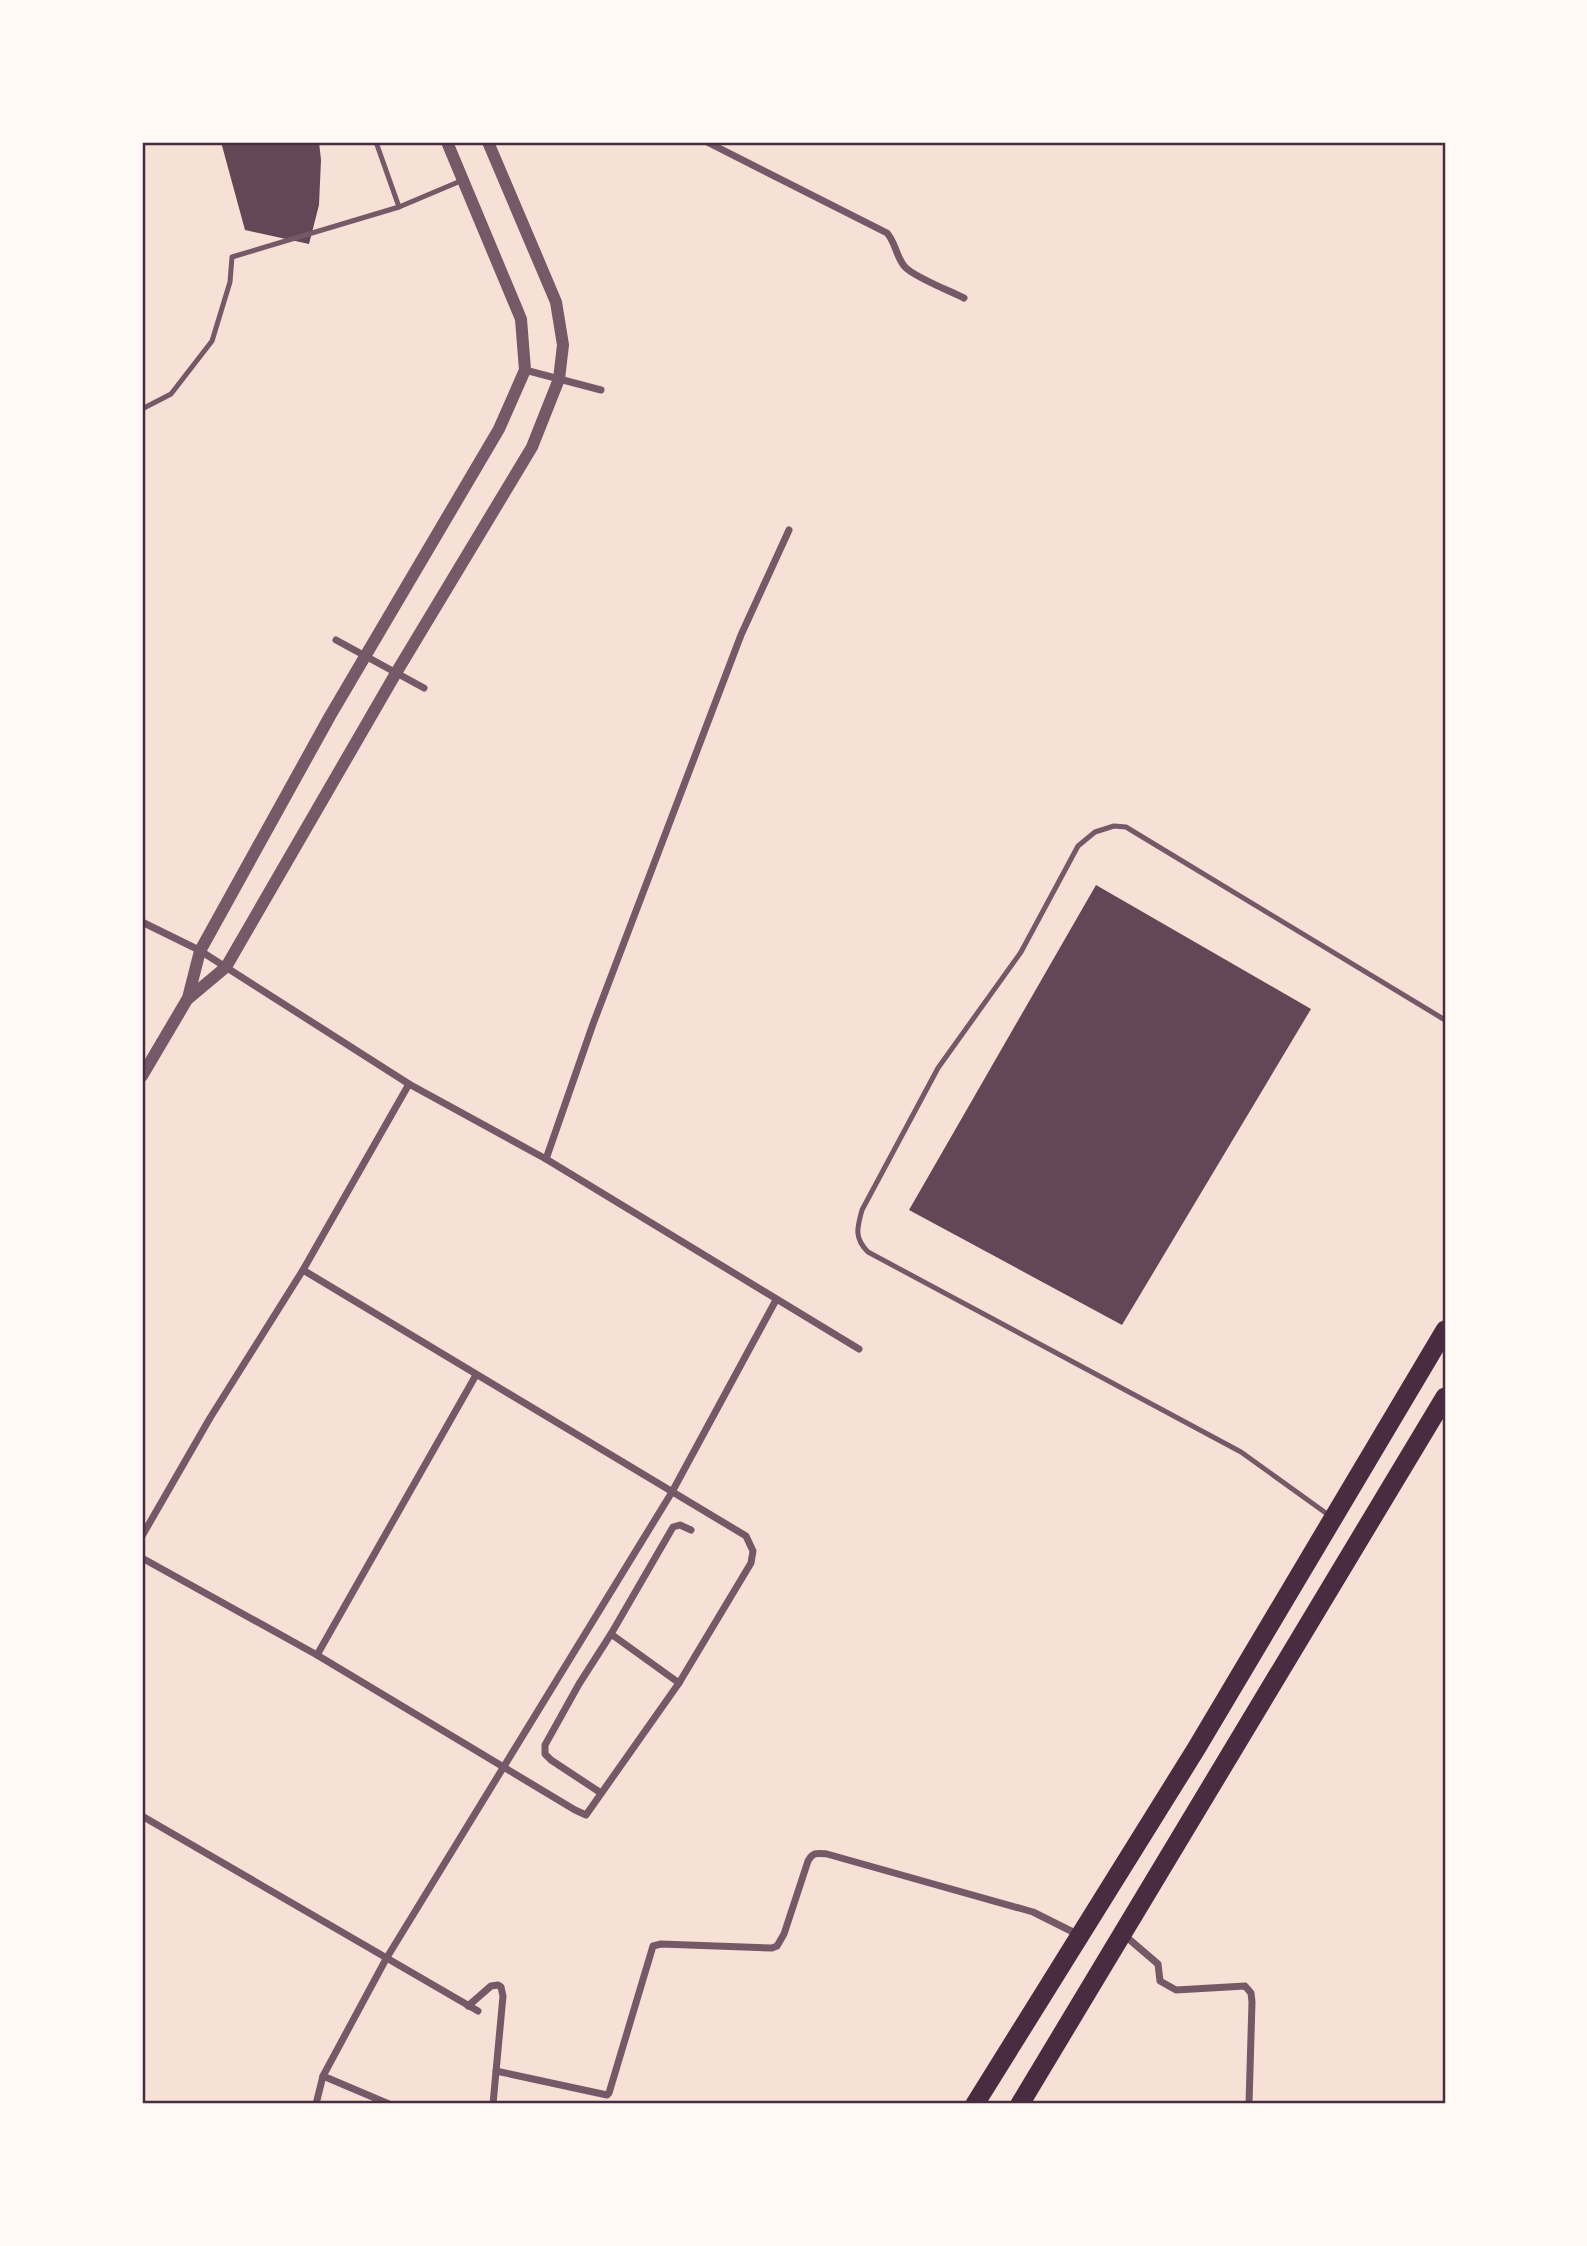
<svg xmlns="http://www.w3.org/2000/svg" width="1587" height="2246" viewBox="0 0 1587 2246" font-family="'PT Serif',serif">
	<style>
		.building { fill: #644757 }
		.lines { fill: none; stroke-linecap: round; stroke-linejoin: round }
		.service { stroke: #755966; stroke-width: 5 }
		.minor { stroke: #755966; stroke-width: 7 }
		.tertiary { stroke: #755966; stroke-width: 12 }
		.trunk { stroke: #4a2c40; stroke-width: 19 }
		.neatline { fill: none; stroke: #4a2c40; stroke-width: 2.5 }
	</style>
	<rect width="100%" height="100%" fill="#f7e1d7"/>
	<g class="building">
		<path d="M221 142H319L321 160 319 205 309 244 245 230Z"/>
		<path d="M1096 885 1311 1009 1122 1325 909 1210Z"/>
	</g>
	<g class="lines">
		<g class="service">
			<path d="M376 142 399 207"/>
			<path d="M142 409 171 394 212 341 230 282 232 257 399 207 463 180"/>
			<path d="M1330 1516 1241 1452 868 1252C854 1238 857 1228 862 1210L938 1068 1021 952 1078 846 1095 832 1114 826 1126 827 1445 1020"/>
		</g>
		<g class="minor">
			<path d="M707 142 887 233C896 243 896 257 905 267 914 277 950 291 964 298"/>
			<path d="M525 370 601 390"/>
			<path d="M336 640 424 688"/>
			<path d="M142 922 199 950 409 1084 546 1159 859 1349"/>
			<path d="M546 1159 593 1024 741 635 789 530"/>
			<path d="M142 1536 210 1418 303 1270 409 1084"/>
			<path d="M142 1558 317 1655 575 1810 586 1815 679 1683 751 1563 753 1551 746 1536 303 1270"/>
			<path d="M611 1634 673 1527 680 1525 691 1530"/>
			<path d="M317 1655 476 1375"/>
			<path d="M601 1793 551 1760 545 1754V1745L579 1684 611 1634 679 1683"/>
			<path d="M142 1816 478 2011"/>
			<path d="M1123 1934 1158 1964 1160 1981 1176 1990 1245 1986 1251 1993 1252 2002 1249 2104"/>
			<path d="M468 2006 491 1986 498 1985 501 1987 503 1996 493 2104"/>
			<path d="M496 2071 607 2095 609 2093 653 1946 661 1944 772 1948 777 1946 784 1934 808 1861C813 1852 817 1853 827 1854L1033 1912 1079 1935"/>
			<path d="M323 2076 389 2104"/>
			<path d="M316 2104 323 2076 386 1959 672 1492 776 1300"/>
		</g>
		<g class="tertiary">
			<path d="M189 998 226 967 396 673 532 447 559 379 563 345 556 302 488 142"/>
			<path d="M142 1076 188 998 200 951 330 716 499 429 525 370 521 319 447 142"/>
		</g>
		<g class="trunk">
			<path d="M975 2104 1196 1749 1445 1330"/>
			<path d="M1020 2104 1445 1397"/>
		</g>
	</g>
	<rect width="1587" height="2246" fill="none" stroke="#fffaf5" stroke-width="287"/>
	<rect x="144" y="144" width="1300" height="1958" class="neatline"/>
</svg>
